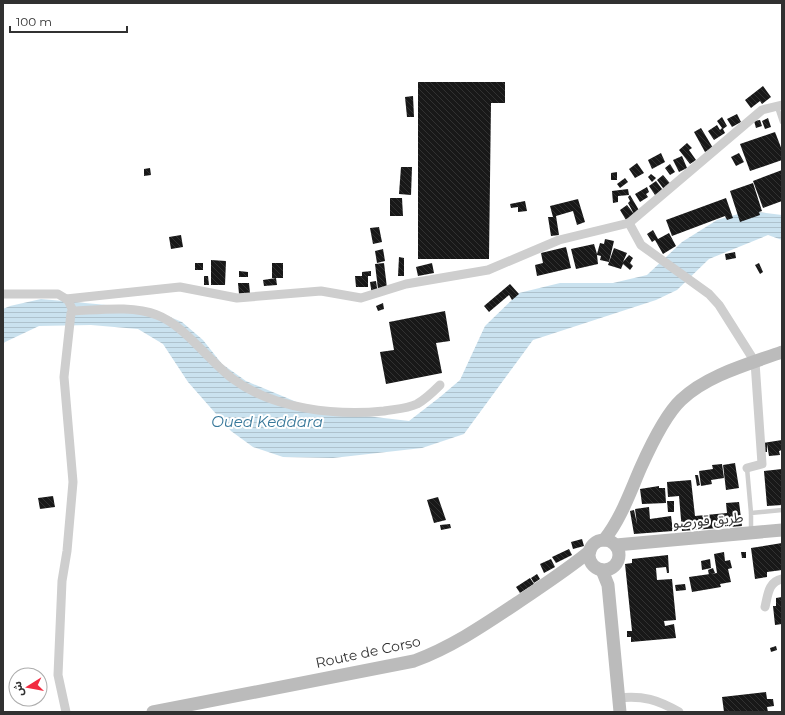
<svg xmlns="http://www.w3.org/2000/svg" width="785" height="715" viewBox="0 0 785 715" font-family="Montserrat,'Noto Sans Arabic',sans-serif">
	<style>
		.water { fill: url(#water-rules) }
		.building { fill: url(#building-back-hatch) }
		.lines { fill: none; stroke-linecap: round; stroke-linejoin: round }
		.service { stroke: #cecece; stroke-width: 4.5 }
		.minor { stroke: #cecece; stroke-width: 9 }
		.secondary { stroke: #bbb; stroke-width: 13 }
		.labels { text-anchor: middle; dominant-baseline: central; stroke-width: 4; stroke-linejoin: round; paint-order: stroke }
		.street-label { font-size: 14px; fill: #313131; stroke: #fff }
		.water-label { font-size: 15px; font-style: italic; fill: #38789a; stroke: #fff }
	</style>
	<defs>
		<pattern id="water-rules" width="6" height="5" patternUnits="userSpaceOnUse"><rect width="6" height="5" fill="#cae2ef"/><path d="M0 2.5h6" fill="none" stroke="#aec2cd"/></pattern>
		<pattern id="building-back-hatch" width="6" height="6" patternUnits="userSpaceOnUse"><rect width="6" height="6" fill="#181818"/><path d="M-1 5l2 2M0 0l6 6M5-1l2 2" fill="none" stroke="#313131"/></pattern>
	</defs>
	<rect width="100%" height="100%" fill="#fff"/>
	<path class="water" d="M749 211 782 215V240L768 235 709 259 677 290 656 300 533 340 464 434 422 448 333 458 283 457 253 447 231 431 188 382 163 344 138 329 91 325 39 326 3 343V309L10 306 41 299 151 309 182 322 203 340 222 364 246 381 299 403 341 413 409 421 440 397 460 380 485 326 519 293 560 283H613L647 275 682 242 717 220Z"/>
	<g class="building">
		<path d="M418 82H505V103H491L489 259H418Z"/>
		<path d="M763 86 771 97 762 104 760 101 751 108 745 100Z"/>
		<path d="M413 96 414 117H407L405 97Z"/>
		<path d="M737 114 741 122 732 127 727 119Z"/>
		<path d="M722 117 727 126 723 129 725 133 714 140 708 131 717 125 720 130 722 128 717 121Z"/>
		<path d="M768 118 771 127 765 129 762 121Z"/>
		<path d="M760 120 762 126 756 128 754 121Z"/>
		<path d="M701 128 713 148 705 152 694 132Z"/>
		<path d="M775 132 782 150V160L750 171 740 144Z"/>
		<path d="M687 143 692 148 689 150 696 160 690 164 679 150Z"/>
		<path d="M661 153 665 162 652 169 648 160Z"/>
		<path d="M739 153 744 162 736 166 731 157Z"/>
		<path d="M682 156 687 168 679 172 673 160Z"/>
		<path d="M637 163 644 173 635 178 629 169Z"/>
		<path d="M670 164 675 172 670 175 665 168Z"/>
		<path d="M401 167H412L411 195 399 194Z"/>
		<path d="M150 168 151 175 144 176V169Z"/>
		<path d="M782 170V201L763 208 753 181Z"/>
		<path d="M617 172V180H611V173Z"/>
		<path d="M651 174 656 178 652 182 648 177Z"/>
		<path d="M663 175 673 187 666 192 657 180Z"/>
		<path d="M625 178 628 182 620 188 617 184Z"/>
		<path d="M656 181 665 193 655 195 649 186Z"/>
		<path d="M753 183 762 211 759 212 760 215 740 222 730 191Z"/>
		<path d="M647 187 649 192 646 194 648 197 640 202 635 194Z"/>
		<path d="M628 189 629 195 618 196V202L613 203 612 191Z"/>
		<path d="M630 195 640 212 626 220 620 210 627 205 634 214 628 203 630 201 628 197Z"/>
		<path d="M390 198H402L403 216H390Z"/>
		<path d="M726 198 733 218 727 220 725 216 672 236 666 220Z"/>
		<path d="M578 199 585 222 577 225 573 211 556 216 559 235 551 236 548 217H553L550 206Z"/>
		<path d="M525 201 527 211 518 212V207L511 208 510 204Z"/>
		<path d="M379 227 382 242 373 244 370 228Z"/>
		<path d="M653 230 658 239 669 233 676 246 663 254 655 240 652 242 647 234Z"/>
		<path d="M181 235 183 247 171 249 169 237Z"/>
		<path d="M605 239 614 241 609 262 600 260 601 256 597 255 598 264 576 269 571 249 594 244 597 254 600 243 604 244Z"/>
		<path d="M566 247 571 268 537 276 535 265 543 263 541 253Z"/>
		<path d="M614 248 627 253 623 262 629 255 633 258 630 263 633 266 630 270 623 264 621 269 608 265Z"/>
		<path d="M383 249 385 261 377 263 375 251Z"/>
		<path d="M735 252 736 258 726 260 725 254Z"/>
		<path d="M399 257 404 258V276H398Z"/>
		<path d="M211 260 226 261 225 285H211Z"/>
		<rect x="195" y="263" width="8" height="7"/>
		<rect x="272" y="263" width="11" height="15"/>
		<path d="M384 263 387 288 378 289 375 264Z"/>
		<path d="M432 263 434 273 418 276 416 267Z"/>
		<path d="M759 263 763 272 760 274 755 265Z"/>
		<path d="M239 271 248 272V277H239Z"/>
		<path d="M371 271V276H368V287H356L355 276H362V272Z"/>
		<path d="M204 276H208L209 285H204Z"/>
		<path d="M276 278 277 285 264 286 263 280Z"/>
		<path d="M376 281 378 294 372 295 370 282Z"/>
		<path d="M238 283H249L250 293 239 294Z"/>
		<path d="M510 284 519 294 512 300 509 295 489 312 484 306Z"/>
		<path d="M383 303 384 309 378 311 376 306Z"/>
		<path d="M445 311 450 341 436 343 442 373 386 384 380 352 394 350 389 322Z"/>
		<path d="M782 440V450L779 451 780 455 769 456 767 444V452H763V443Z"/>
		<path d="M735 463 739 488 726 490 723 465Z"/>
		<path d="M722 464 724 478 711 480 712 484 701 486 699 471 713 469 712 465Z"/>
		<path d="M782 469V505L767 506 764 471Z"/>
		<path d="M695 475H698L700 485 697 486Z"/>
		<path d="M691 480 695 516 727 513 726 503 739 502 742 526 682 531 679 496 668 497 667 482Z"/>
		<path d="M659 486V488H665L666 503 642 504 640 489Z"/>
		<path d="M53 496 55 507 40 509 38 498Z"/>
		<path d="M438 497 446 520 434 523 427 500Z"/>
		<path d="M667 501H674V512H668Z"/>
		<path d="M649 507 650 519 671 516 673 531 634 534 630 511 634 510 637 524 635 509Z"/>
		<path d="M450 524 451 528 441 530 440 525Z"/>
		<path d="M582 539 584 546 573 549 571 542Z"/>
		<path d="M782 543V570L767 572V577L755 579 751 548Z"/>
		<path d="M569 549 572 555 556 563 552 557Z"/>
		<path d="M724 552 725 561 730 560 732 568 728 569 731 582 720 584 721 587 692 592 689 577 717 573 714 554Z"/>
		<path d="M741 552H746V558H742Z"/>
		<path d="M668 555 669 573H667L666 567 656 568 657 580 672 579 676 620 664 621 665 626 674 624 676 638 631 642V637H627V631H632L625 564 632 563V559Z"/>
		<path d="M551 559 555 567 544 573 540 564Z"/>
		<path d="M710 559 711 568 702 570 701 561Z"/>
		<path d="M713 568 715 573 709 575 708 570Z"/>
		<path d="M537 574 540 579 534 583 531 578Z"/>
		<path d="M530 578 534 584 520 593 516 587Z"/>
		<path d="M685 584 686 590 676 591 675 585Z"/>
		<path d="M782 597V624L775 625 773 606H776V598Z"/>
		<path d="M776 646 777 650 771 652 770 648Z"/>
		<path d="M766 692 767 699H773L774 706 767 707 768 712H724L722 697Z"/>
	</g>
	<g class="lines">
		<g class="service">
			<path d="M777 107 782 122"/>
			<path d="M747 468 751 513"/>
			<path d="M751 532V513L782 510"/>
		</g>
		<g class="minor">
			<path d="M629 223 641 245 709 294 719 305 755 362 762 464 747 468"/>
			<path d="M3 294H58L68 300 73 311 71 313 64 377 73 482 67 551 62 581 58 675 66 712"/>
			<path d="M66 299 180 287 237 298 321 291 361 298 406 284 488 270 559 240 629 223 762 110 782 105"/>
			<path d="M73 311C98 310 133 305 157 315 184 325 209 361 233 379 273 409 336 416 384 411 395 409 406 409 417 404 426 399 433 392 440 385"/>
			<path d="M765 607C768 595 768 582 782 579"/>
			<path d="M618 698C643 695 658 700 679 712"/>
		</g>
		<g class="secondary">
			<path d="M604 540C621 519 630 492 641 467 650 447 665 415 681 400 707 375 749 364 782 352"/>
			<circle cx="604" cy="555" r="15"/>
			<path d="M616 545 782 530"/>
			<path d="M602 570 608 585 620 712"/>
			<path d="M153 712 414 661C452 647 484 625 517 603 542 586 567 570 590 551"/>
		</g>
	</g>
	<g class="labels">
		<g class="street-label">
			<text transform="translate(708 520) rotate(-5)">طريق قورصو</text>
			<text transform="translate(368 652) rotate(-12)">Route de Corso</text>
		</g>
		<g class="water-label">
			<text x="267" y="421">Oued Keddara</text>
		</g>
	</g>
	<rect width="785" height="715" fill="none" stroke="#313131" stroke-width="8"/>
	<g transform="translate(28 687) rotate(259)"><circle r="19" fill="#ffffff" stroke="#adadad"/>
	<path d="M0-3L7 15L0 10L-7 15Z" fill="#f22a40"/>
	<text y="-6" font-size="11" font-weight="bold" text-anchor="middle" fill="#313131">ش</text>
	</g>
	<path d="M10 26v6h117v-6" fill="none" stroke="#313131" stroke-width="2"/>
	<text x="16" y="26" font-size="12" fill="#313131" stroke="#ffffff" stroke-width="3" paint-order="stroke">100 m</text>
</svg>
